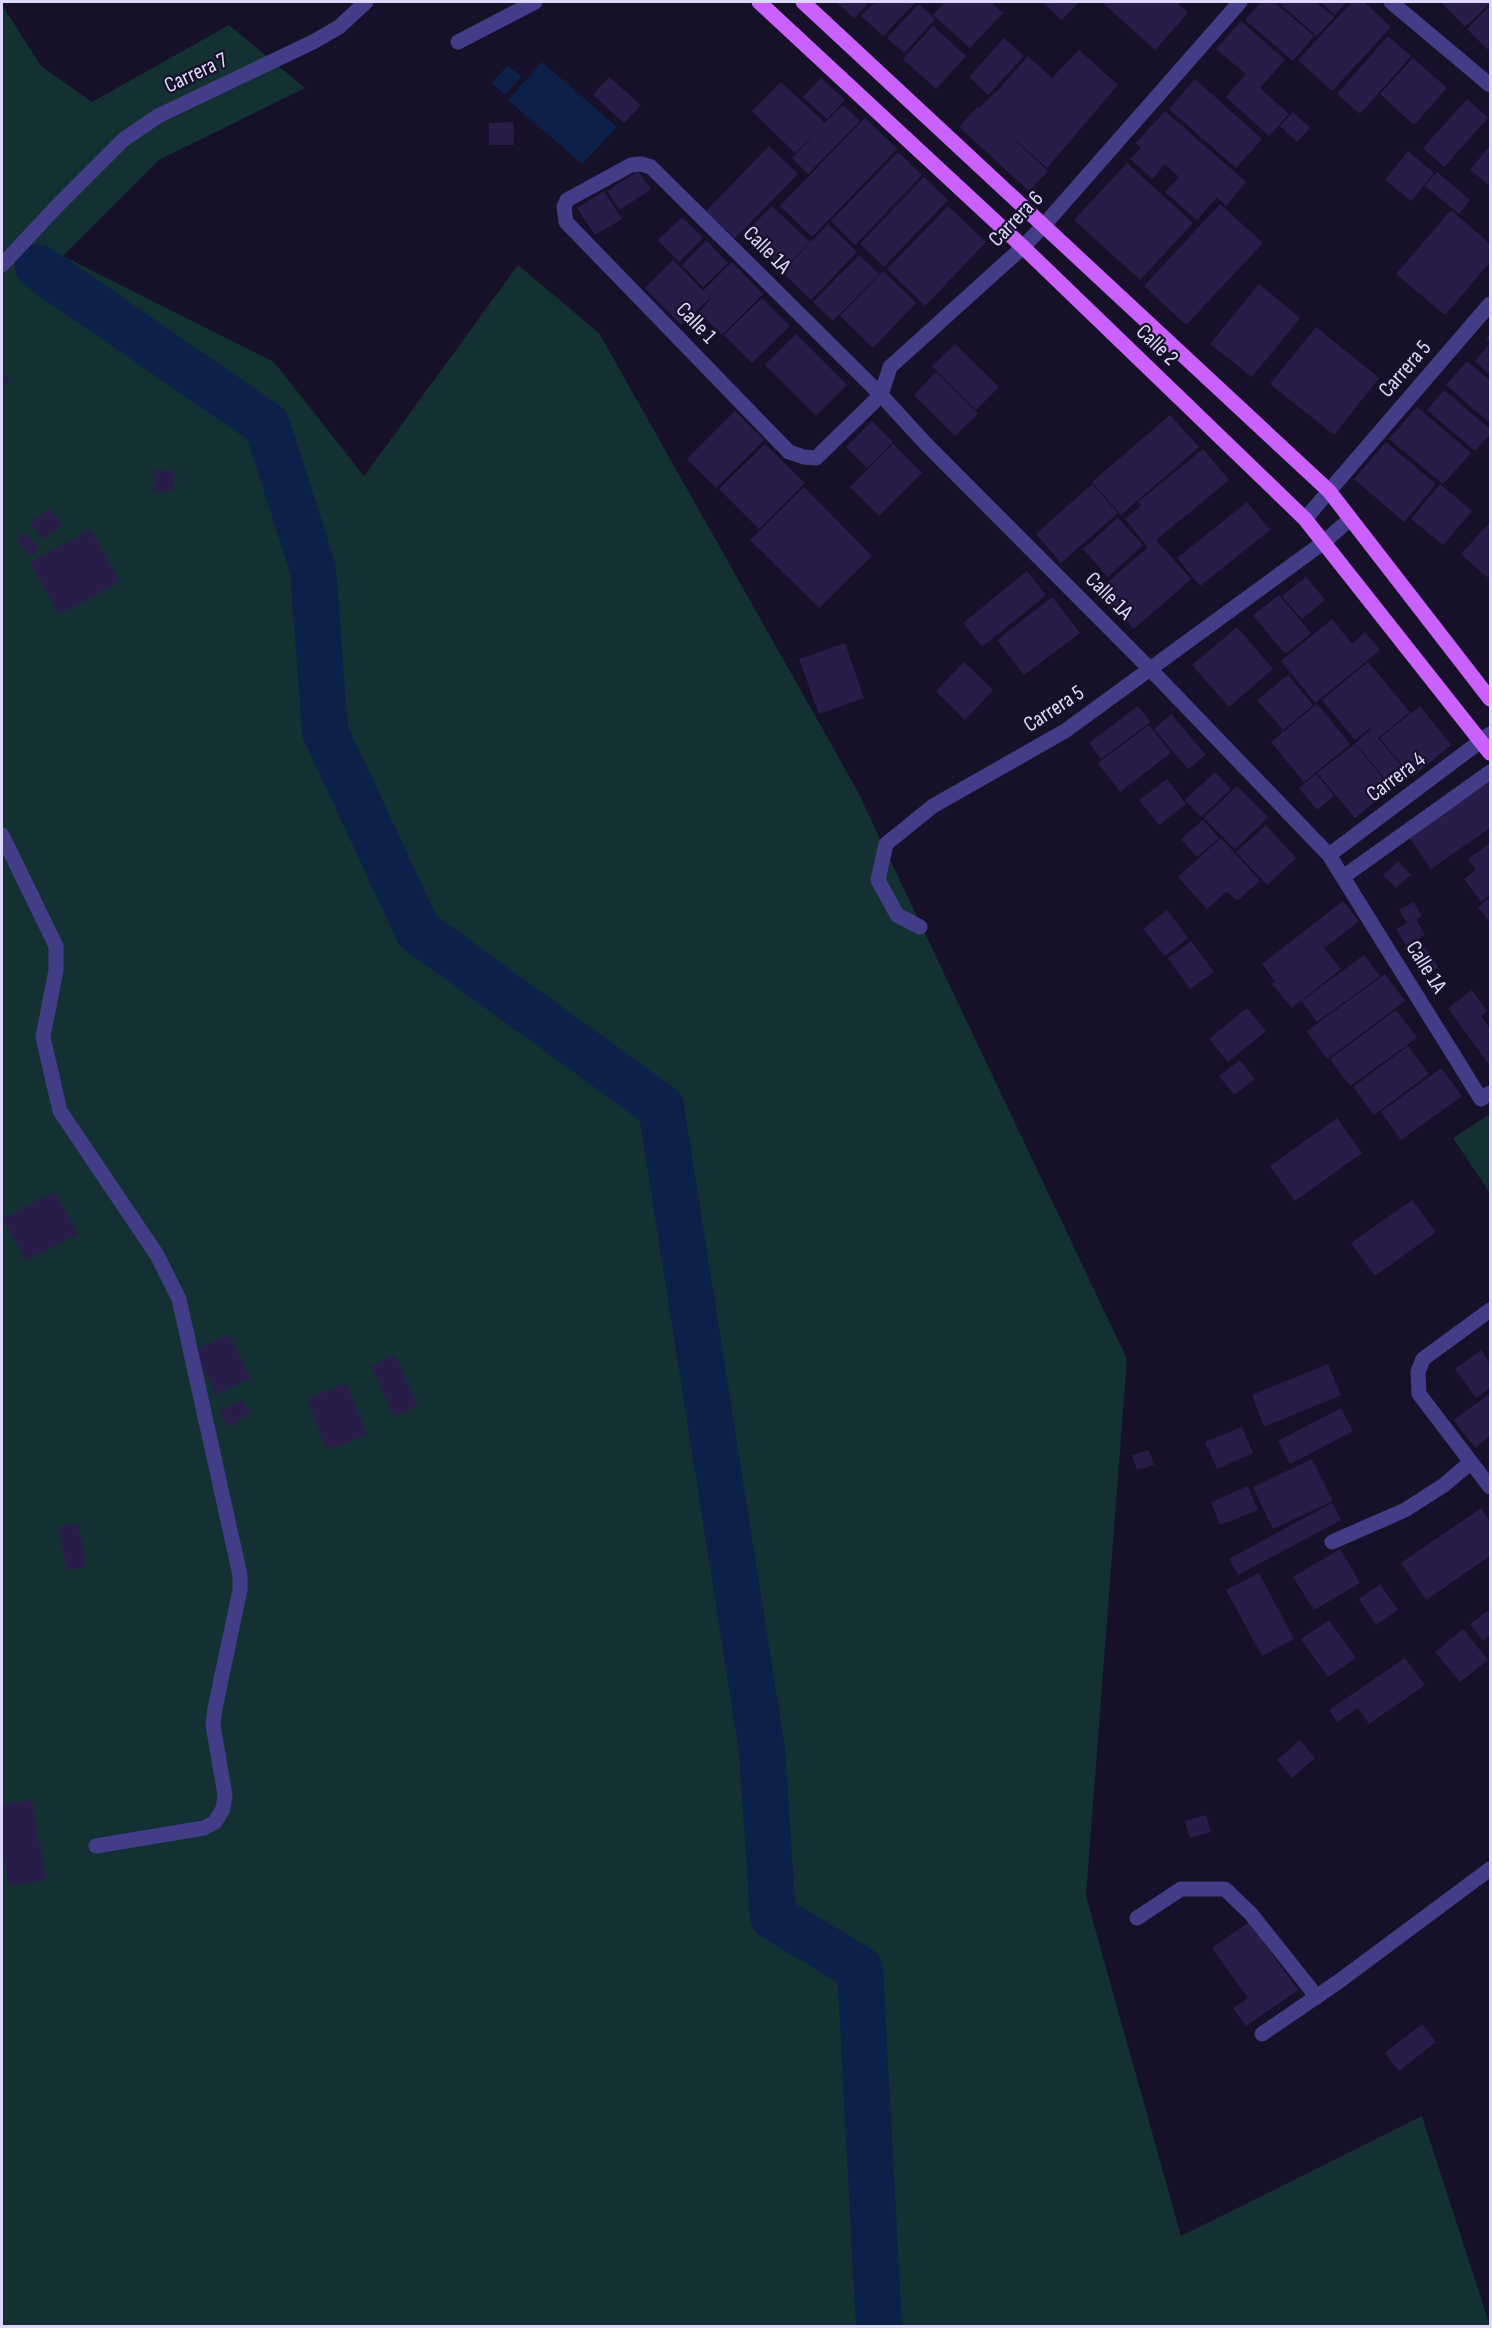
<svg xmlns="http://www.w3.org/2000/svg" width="1492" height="2328" viewBox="0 0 1492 2328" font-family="'Sofia Sans Condensed',sans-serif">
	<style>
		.green { fill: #133132 }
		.water { fill: #0d204a }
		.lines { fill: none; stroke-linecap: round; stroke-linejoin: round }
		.river { stroke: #0d204a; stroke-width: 46 }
		.building { fill: #281d48 }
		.minor { stroke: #433c86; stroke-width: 15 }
		.major { stroke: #cb61fc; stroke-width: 15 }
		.labels { text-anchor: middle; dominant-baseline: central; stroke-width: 4.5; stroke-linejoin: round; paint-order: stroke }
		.street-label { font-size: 22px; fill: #ded8fe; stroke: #161028 }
	</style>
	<rect width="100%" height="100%" fill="#161028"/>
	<g class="green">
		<path d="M2 5 41 66 92 102 229 25 305 88 159 160 63 256 274 362 364 476 518 265 599 333 857 790 1127 1359 1086 1896 1181 2236 1422 2116 1490 2326H2Z"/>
		<path d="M1490 1114V1193L1453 1138Z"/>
	</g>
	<g class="water">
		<path d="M542 62 617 127 582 164 508 100Z"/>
		<path d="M508 65 521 77 505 95 491 83Z"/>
	</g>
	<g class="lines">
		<path class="river" d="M38 267 267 425 313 569 325 731 418 931 661 1107 762 1750 773 1917 860 1969 879 2326"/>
	</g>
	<g class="building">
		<path d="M836 2H870L854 18Z"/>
		<path d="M875 2H916L883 36 861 16Z"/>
		<path d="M945 2H991L1003 13 970 48 933 15Z"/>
		<path d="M1042 2H1079L1062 20Z"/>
		<path d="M1102 2H1176L1188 13 1155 50Z"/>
		<path d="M1261 2H1274L1314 36 1293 61 1245 20Z"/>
		<path d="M1278 2H1316L1334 17 1317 36Z"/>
		<path d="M1320 2H1347L1335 15Z"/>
		<path d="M1352 2H1364L1391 27 1332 91 1298 60Z"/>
		<path d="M1441 2H1490V3L1465 27Z"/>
		<path d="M919 4 935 19 904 53 887 38Z"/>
		<path d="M1490 6V47L1488 50 1467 29Z"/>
		<path d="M1241 21 1285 60 1260 88 1289 114 1269 136 1226 97 1246 74 1216 49Z"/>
		<path d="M933 26 966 56 936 89 903 59Z"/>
		<path d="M1388 36 1411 56 1360 114 1337 94Z"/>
		<path d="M1004 38 1024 56 988 95 969 77Z"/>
		<path d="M1079 50 1118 85 1047 168 1003 129 1048 171 1029 191 959 127 977 107 979 108 1000 88 1028 56 1052 78Z"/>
		<path d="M1413 58 1447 88 1414 125 1380 94Z"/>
		<path d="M609 77 641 105 624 123 593 95Z"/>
		<path d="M821 78 845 100 827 119 803 97Z"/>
		<path d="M1195 79 1262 139 1236 168 1169 109Z"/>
		<path d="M781 82 825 123 843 105 860 121 808 174 792 158 821 127 795 153 752 111Z"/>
		<path d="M1467 99 1488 118 1444 167 1423 148Z"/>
		<path d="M1165 111 1246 182 1226 206 1217 197 1197 220 1165 192 1179 177 1165 164 1153 179 1130 159 1141 148 1136 143Z"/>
		<path d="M1293 112 1310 128 1297 142 1280 126Z"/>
		<path d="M865 118 897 149 812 237 780 206Z"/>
		<path d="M513 122 514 145H489V123Z"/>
		<path d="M1490 145V186L1470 170Z"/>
		<path d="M769 146 798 174 735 238 706 211Z"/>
		<path d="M1408 151 1434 173 1411 201 1385 180Z"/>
		<path d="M898 152 922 175 855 245 831 221Z"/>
		<path d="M1127 163 1193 223 1140 280 1074 220Z"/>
		<path d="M638 171 651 189 620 210 607 191Z"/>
		<path d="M1437 172 1470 200 1459 214 1425 186Z"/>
		<path d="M924 177 948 200 884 267 860 244Z"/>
		<path d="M604 191 622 219 595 235 577 208Z"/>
		<path d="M1220 204 1263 243 1186 325 1144 286Z"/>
		<path d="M772 206 810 242 783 269 745 233Z"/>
		<path d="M948 206 986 242 925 306 887 269Z"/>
		<path d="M1451 210 1490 244V262L1445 315 1396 274Z"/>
		<path d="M682 217 703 238 679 262 658 240Z"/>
		<path d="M828 224 857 252 811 300 782 272Z"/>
		<path d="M706 240 728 263 703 287 682 265Z"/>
		<path d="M859 255 879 274 833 321 813 302Z"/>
		<path d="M673 260 703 291 732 262 763 294 722 335 699 312 711 299 710 298 681 325 645 288Z"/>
		<path d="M883 271 916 303 873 348 840 316Z"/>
		<path d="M1259 284 1300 318 1252 377 1210 344Z"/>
		<path d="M762 298 790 326 752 363 724 335Z"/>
		<path d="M1316 327 1379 378 1334 435 1270 384Z"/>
		<path d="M796 334 847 385 816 416 765 365Z"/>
		<path d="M1490 334V375L1475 361 1490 343 1486 339Z"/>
		<path d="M955 344 999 387 976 410 932 366Z"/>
		<path d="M1467 361 1490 381V423L1446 385Z"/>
		<path d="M936 372 978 414 955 436 914 395Z"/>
		<path d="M2 374 9 381 2 388Z"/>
		<path d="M1444 390 1490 429V434L1475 451 1427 410Z"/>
		<path d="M1417 407 1471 453 1443 484 1389 439Z"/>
		<path d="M735 411 764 440 716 488 687 459Z"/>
		<path d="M1170 415 1199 447 1121 515 1092 482Z"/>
		<path d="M872 421 893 442 867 468 846 447Z"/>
		<path d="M1386 442 1436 484 1404 522 1354 479Z"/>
		<path d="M765 444 805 483 759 529 719 489Z"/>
		<path d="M893 444 922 473 879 516 850 487Z"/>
		<path d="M1203 449 1229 480 1156 540 1191 579 1134 629 1099 590 1148 547 1125 519 1141 506 1138 502Z"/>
		<path d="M153 470H173L174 491 154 492Z"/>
		<path d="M1092 484 1118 513 1061 563 1036 534Z"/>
		<path d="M1440 484 1472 511 1443 545 1411 519Z"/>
		<path d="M804 487 872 556 819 608 750 540Z"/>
		<path d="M1247 502 1270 530 1200 586 1177 558Z"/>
		<path d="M49 508 63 525 43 540 30 523Z"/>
		<path d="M1118 518 1143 545 1108 577 1083 549Z"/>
		<path d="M1490 522V575L1488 578 1461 554Z"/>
		<path d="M91 529 120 582 59 615 30 562Z"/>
		<path d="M25 533 40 548 31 556 16 541Z"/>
		<path d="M1027 571 1046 595 982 647 963 623Z"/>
		<path d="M1306 577 1325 600 1302 619 1282 596Z"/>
		<path d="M1279 595 1311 633 1285 654 1253 615Z"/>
		<path d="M1052 597 1080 633 1024 675 997 640Z"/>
		<path d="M1332 619 1352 644 1365 632 1380 650 1315 703 1281 661Z"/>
		<path d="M1237 627 1273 669 1229 707 1192 665Z"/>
		<path d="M845 643 864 698 819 714 799 659Z"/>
		<path d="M964 662 993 690 965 720 936 691Z"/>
		<path d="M1368 662 1410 712 1378 738 1410 776 1394 789 1355 743 1372 729 1370 728 1355 740 1322 700Z"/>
		<path d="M1288 675 1313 705 1283 730 1257 700Z"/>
		<path d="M1317 704 1350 744 1304 782 1271 742Z"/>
		<path d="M1138 706 1150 722 1101 759 1089 743Z"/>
		<path d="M1420 706 1451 745 1412 777 1380 738Z"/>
		<path d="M1171 714 1206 755 1188 769 1154 729Z"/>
		<path d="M1149 725 1171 753 1120 792 1098 763Z"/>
		<path d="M1355 744 1391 788 1355 818 1317 773Z"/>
		<path d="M1215 772 1231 789 1201 817 1185 800Z"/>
		<path d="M1316 774 1334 796 1317 810 1299 788Z"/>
		<path d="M1167 779 1186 804 1159 825 1139 800Z"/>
		<path d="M1490 782V828L1431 869 1409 837Z"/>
		<path d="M1237 786 1268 817 1235 849 1204 818Z"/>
		<path d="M1203 820 1219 838 1197 857 1181 839Z"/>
		<path d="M1266 825 1296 858 1267 885 1236 852Z"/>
		<path d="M1221 838 1260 881 1237 901 1227 891 1207 909 1178 877Z"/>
		<path d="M1490 843V894L1481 902 1464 879 1476 870 1468 859Z"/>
		<path d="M1398 861 1411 875 1396 888 1383 875Z"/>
		<path d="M1490 897V923L1478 907Z"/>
		<path d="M1343 901 1359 921 1326 947 1321 944 1341 969 1292 1008 1272 984 1304 959 1275 981 1262 964Z"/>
		<path d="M1414 902 1422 916 1416 919 1425 935 1406 945 1396 929 1407 923 1399 910Z"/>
		<path d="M1167 910 1188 938 1165 956 1143 929Z"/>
		<path d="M1191 941 1214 972 1190 989 1168 958Z"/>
		<path d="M1424 946 1438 967 1425 976 1410 955Z"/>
		<path d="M1364 955 1380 976 1317 1022 1302 1001Z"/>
		<path d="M1385 974 1405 1001 1327 1059 1307 1031Z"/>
		<path d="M1472 990 1487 1011 1481 1016 1490 1029V1066L1448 1008Z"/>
		<path d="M1247 1008 1266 1031 1228 1062 1209 1039Z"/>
		<path d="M1396 1010 1417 1038 1350 1086 1330 1059Z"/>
		<path d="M1408 1046 1429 1074 1374 1115 1353 1087Z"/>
		<path d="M1240 1060 1255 1079 1234 1095 1219 1076Z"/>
		<path d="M1441 1068 1462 1096 1401 1140 1381 1112Z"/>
		<path d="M1337 1118 1362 1153 1295 1201 1270 1166Z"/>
		<path d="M55 1192 78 1234 26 1261 3 1219Z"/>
		<path d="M1412 1200 1436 1232 1375 1276 1351 1243Z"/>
		<path d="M229 1334 251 1378 216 1395 195 1350Z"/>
		<path d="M1481 1350 1490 1364V1388L1476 1398 1455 1369Z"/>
		<path d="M395 1355 418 1406 394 1417 371 1366Z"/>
		<path d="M1328 1364 1341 1395 1264 1427 1252 1395Z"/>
		<path d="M347 1383 367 1435 326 1450 307 1399Z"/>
		<path d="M1490 1393V1436L1475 1448 1454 1420Z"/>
		<path d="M242 1400 251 1413 228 1427 219 1412Z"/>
		<path d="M1341 1408 1353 1431 1290 1464 1278 1441Z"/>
		<path d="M1242 1427 1253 1453 1217 1469 1205 1442Z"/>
		<path d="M1149 1450 1154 1465 1137 1470 1132 1455Z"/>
		<path d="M1312 1459 1333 1501 1273 1529 1253 1487Z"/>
		<path d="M1248 1486 1258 1510 1220 1525 1211 1502Z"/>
		<path d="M1332 1503 1341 1520 1238 1575 1229 1559Z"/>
		<path d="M1481 1508 1490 1522V1556L1426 1600 1401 1563Z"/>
		<path d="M78 1523 87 1567 67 1570 58 1527Z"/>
		<path d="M1340 1549 1360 1583 1314 1610 1293 1577Z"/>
		<path d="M1259 1573 1294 1639 1262 1656 1226 1590Z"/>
		<path d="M1380 1584 1398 1610 1376 1625 1359 1599Z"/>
		<path d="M1490 1609V1635L1483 1641 1470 1624Z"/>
		<path d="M1329 1620 1356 1658 1328 1677 1301 1639Z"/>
		<path d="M1463 1629 1488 1660 1460 1682 1435 1652Z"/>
		<path d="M1405 1658 1425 1685 1369 1724 1358 1708 1337 1722 1329 1710Z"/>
		<path d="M1300 1740 1315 1758 1292 1778 1277 1760Z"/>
		<path d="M32 1800 46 1880 9 1886 2 1844V1805Z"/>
		<path d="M1206 1815 1211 1832 1190 1838 1185 1821Z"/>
		<path d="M1249 1922 1298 1990 1246 2026 1233 2008 1248 1998 1212 1948Z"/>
		<path d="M1422 2024 1436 2042 1399 2071 1385 2053Z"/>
	</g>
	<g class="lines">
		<g class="minor">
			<path d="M1240 2 1044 225 1023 247 890 367 881 395 816 458 804 457 789 452 566 222 564 207 567 200 631 165 641 164 651 167 881 395 926 444 1151 670 1329 855 1481 1099 1490 1093"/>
			<path d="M1391 2 1490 85"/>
			<path d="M458 42 535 2"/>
			<path d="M2 265 58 205 123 140 158 116 313 42 339 27 366 2"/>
			<path d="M1305 519 1490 304"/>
			<path d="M2 835 56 946V970L43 1037 60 1111 157 1255 179 1299 240 1575V1590L215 1708 213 1725 225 1795 223 1809 215 1822 204 1828 96 1846"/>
			<path d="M1329 855 1490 734"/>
			<path d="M1343 877 1490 772"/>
			<path d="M920 927 897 915 878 880 886 844 933 806 1065 731 1324 542 1350 519"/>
			<path d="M1490 1310 1423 1359 1418 1372 1419 1394 1490 1487"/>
			<path d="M1332 1542 1405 1510 1444 1485 1471 1462"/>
			<path d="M1137 1918 1181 1889H1225L1251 1914 1317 1997"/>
			<path d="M1262 2034 1338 1982 1490 1869"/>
		</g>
		<g class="major">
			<path d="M759 2 1023 247 1305 519 1490 753"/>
			<path d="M803 2 1329 491 1490 699"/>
		</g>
	</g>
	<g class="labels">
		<g class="street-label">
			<text transform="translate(196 73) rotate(-25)">Carrera 7</text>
			<text transform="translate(1016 219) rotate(-46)">Carrera 6</text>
			<text transform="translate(767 250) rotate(45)">Calle 1A</text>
			<text transform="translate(696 323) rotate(46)">Calle 1</text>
			<text transform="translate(1157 345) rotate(44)">Calle 2</text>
			<text transform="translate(1405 369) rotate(-49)">Carrera 5</text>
			<text transform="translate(1109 596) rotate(45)">Calle 1A</text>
			<text transform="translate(1054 709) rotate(-33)">Carrera 5</text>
			<text transform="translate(1396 777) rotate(-37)">Carrera 4</text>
			<text transform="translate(1426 967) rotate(58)">Calle 1A</text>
		</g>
	</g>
	<rect width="1492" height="2328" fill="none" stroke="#ded8fe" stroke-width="6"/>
</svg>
